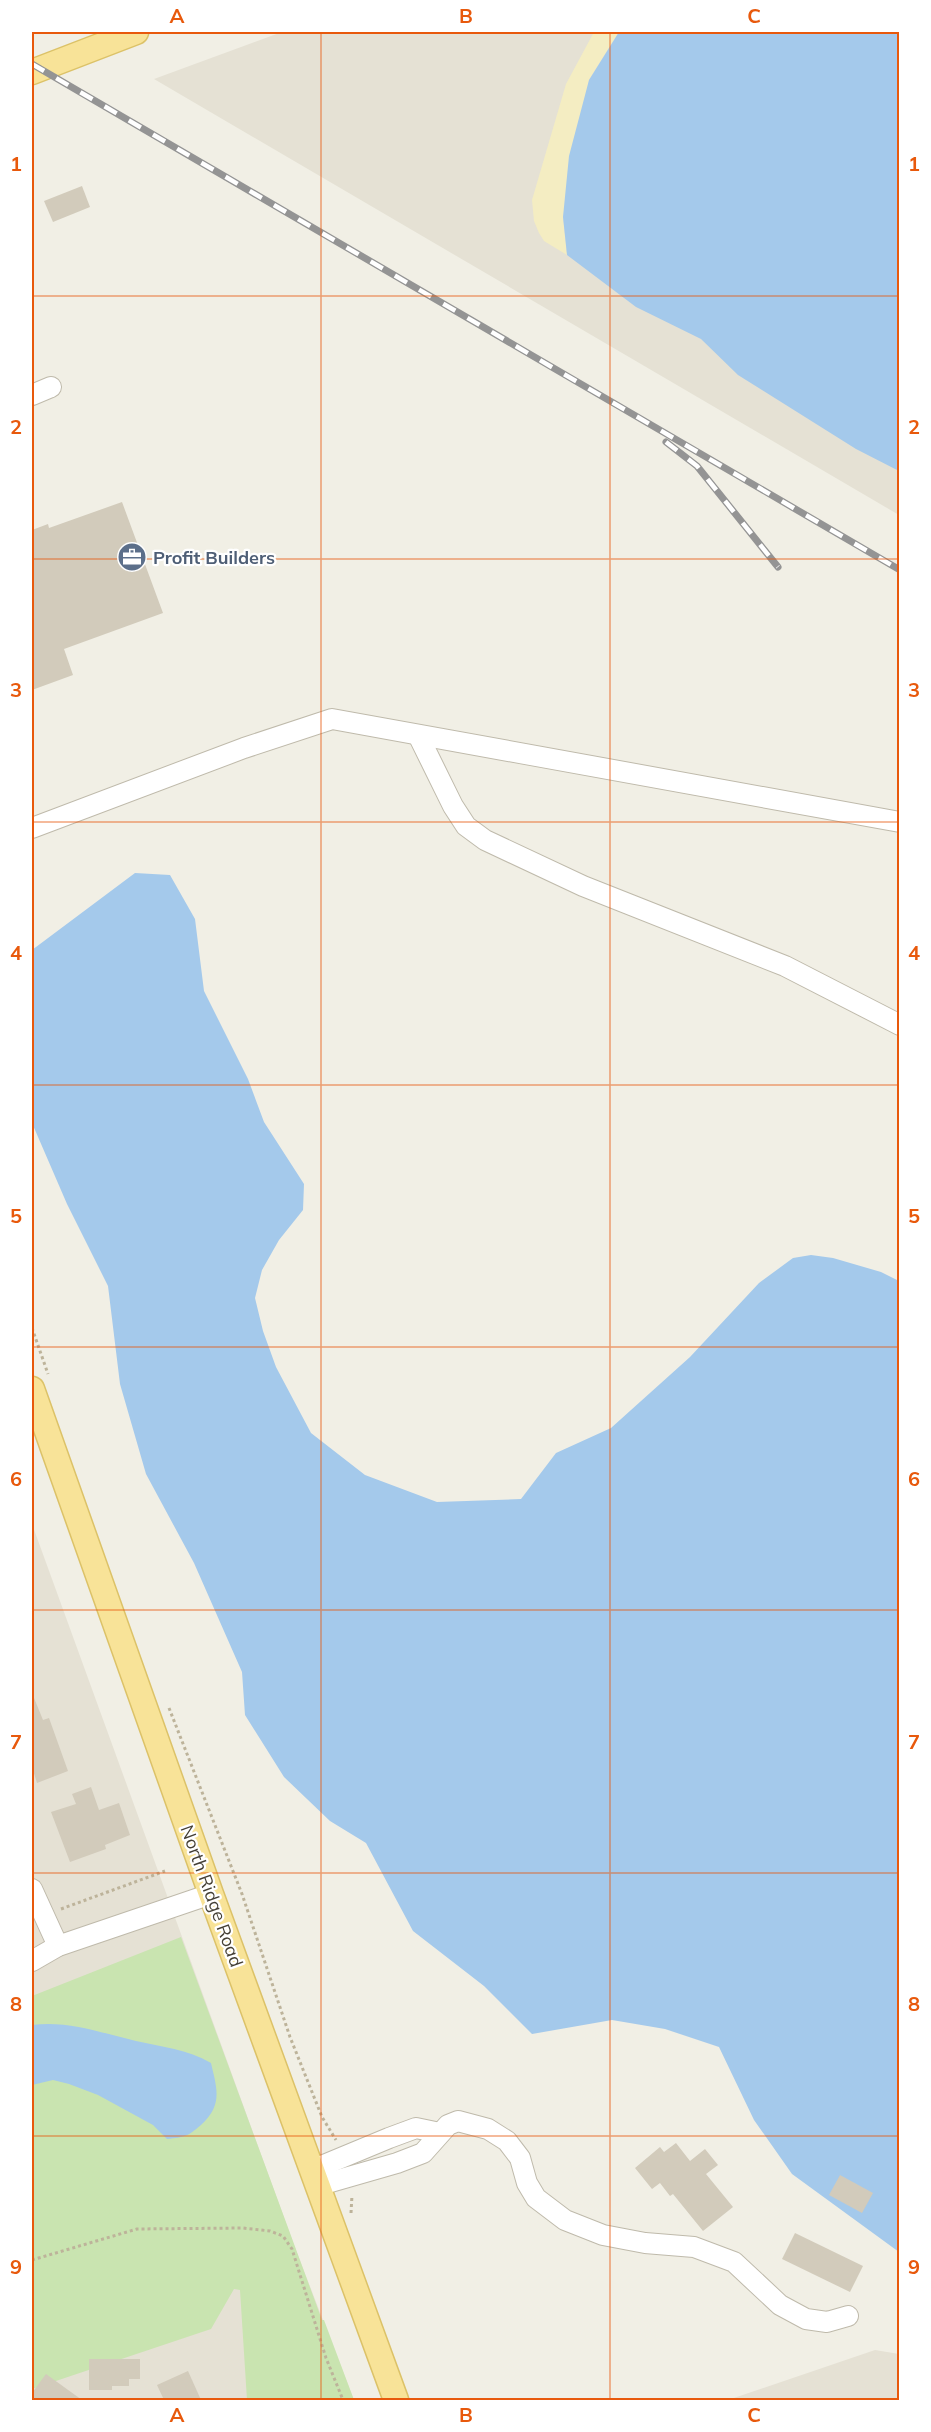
<svg xmlns="http://www.w3.org/2000/svg" width="931" height="2432" viewBox="0 0 931 2432" font-family="Mulish,sans-serif">
	<style>
		.residential { fill: #e5e1d4 }
		.green { fill: #c9e4b0 }
		.sand { fill: #f4edc2 }
		.water { fill: #a4c9eb }
		.building { fill: #d2cbbb }
		.lines { fill: none; stroke-linecap: round; stroke-linejoin: round }
		.minor-casing { stroke: #bfbaab; stroke-width: 22 }
		.major-casing { stroke: #dcc268; stroke-width: 27 }
		.path { stroke: #bdb39a; stroke-width: 3; stroke-dasharray: 3 3; stroke-linecap: butt }
		.minor { stroke: #fff; stroke-width: 20 }
		.major { stroke: #f8e398; stroke-width: 24 }
		.rail-casing { stroke: #949494; stroke-width: 7 }
		.rail { stroke: #fff; stroke-width: 4.5; stroke-dasharray: 14; stroke-linecap: butt }
		.grid { fill: none; stroke: #e8590c; stroke-width: 1.5; stroke-opacity: 0.55 }
		.labels { text-anchor: middle; dominant-baseline: central; stroke-width: 4.5; stroke-linejoin: round; paint-order: stroke }
		.service-label { font-size: 18px; font-weight: bold; fill: #4e5e75; stroke: #fff; text-anchor: start }
		.street-label { font-size: 18px; fill: #443f35; stroke: #fff }
		.neatline { fill: none; stroke: #e8590c; stroke-width: 2 }
		.grid-label { font-size: 20px; text-anchor: middle; font-weight: bold; fill: #e8590c }
	</style>
	<rect width="100%" height="100%" fill="#f1efe5"/>
	<g class="residential">
		<path d="M282 32H899V515L154 79Z"/>
		<path d="M32 1524 294 2245 354 2400H32Z"/>
		<path d="M875 2350 899 2354V2400H728Z"/>
	</g>
	<path class="green" d="M181 1937 322 2320H324L354 2400H247L240 2290 234 2289 211 2329 32 2389V1996Z"/>
	<path class="sand" d="M594 32H619L589 80 563 217 567 255 544 241 539 233 534 221 532 200 566 84Z"/>
	<g class="water">
		<path d="M619 32H899V471L856 449 738 375 701 339 636 307 567 255 563 217 569 156 589 80Z"/>
		<path d="M135 873 170 875 195 919 204 991 248 1079 264 1122 304 1184 303 1210 279 1240 262 1270 255 1298 263 1331 276 1367 311 1433 365 1475 437 1502 521 1499 556 1453 611 1428 690 1357 759 1283 793 1258 811 1255 833 1258 881 1272 899 1281V2252L792 2174 754 2120 719 2047 665 2029 612 2020 532 2034 484 1986 413 1931 366 1843 330 1821 284 1777 245 1715 242 1672 194 1563 146 1474 120 1384 108 1286 67 1204 32 1123V950Z"/>
		<path d="M32 2025C67 2020 102 2033 136 2041 162 2047 187 2049 211 2063 217 2089 223 2105 201 2125 187 2137 185 2137 167 2139L153 2125 98 2095 69 2084 53 2080 32 2085Z"/>
	</g>
	<g class="building">
		<path d="M82 186 90 207 53 222 44 201Z"/>
		<path d="M122 502 163 613 64 649 73 675 32 690V530L48 524 49 528Z"/>
		<path d="M32 1693 43 1720 49 1718 68 1771 37 1783 32 1767Z"/>
		<path d="M91 1787 99 1810 119 1803 130 1835 105 1845 106 1849 70 1862 51 1812 76 1804 72 1794Z"/>
		<path d="M676 2143 690 2161 705 2149 718 2165 706 2174 733 2207 703 2231 673 2194 670 2196 660 2183 652 2189 635 2168 660 2147 664 2152Z"/>
		<path d="M840 2175 873 2193 862 2213 829 2195Z"/>
		<path d="M795 2233 863 2266 850 2292 782 2259Z"/>
		<path d="M89 2359H140V2379H129V2386H112V2390H89Z"/>
		<path d="M188 2371 201 2400H164L157 2385Z"/>
		<path d="M46 2374 82 2400H32V2393Z"/>
	</g>
	<g class="lines">
		<g class="minor-casing">
			<g id="minor">
				<path d="M32 395 51 387"/>
				<path d="M418 735 453 806 466 826 485 840 583 886 785 966 900 1025"/>
				<path d="M32 828 244 748 332 719 900 822"/>
				<path d="M32 1889 58 1946"/>
				<path d="M32 1961 58 1946 211 1894"/>
				<path d="M312 2170 389 2138 416 2128 440 2133"/>
				<path d="M317 2186 397 2163 423 2153 448 2125 458 2121 488 2129 507 2141 520 2158 527 2183 536 2198 565 2220 603 2235 645 2243 694 2247 734 2262 780 2305 806 2319 827 2322 848 2316"/>
			</g>
		</g>
		<g class="major-casing">
			<g id="major">
				<path d="M32 72 136 32"/>
				<path d="M32 1389 211 1894 396 2400"/>
			</g>
		</g>
		<g class="path">
			<path d="M32 1328 48 1374"/>
			<path d="M169 1708 242 1894 290 2037 322 2117 336 2140"/>
			<path d="M61 1909 165 1871"/>
			<path d="M351 2213 352 2195"/>
			<path d="M32 2260 137 2229 243 2228 270 2231 283 2236 292 2249 326 2358 343 2400"/>
		</g>
		<use href="#minor" class="minor"/>
		<use href="#major" class="major"/>
		<g class="rail-casing">
			<g id="rail">
				<path d="M32 64 900 570"/>
				<path d="M666 442 697 466 778 567"/>
			</g>
		</g>
		<use href="#rail" class="rail"/>
	</g>
	<path class="grid" d="M321 32V2400M610 32V2400M32 296H900M32 559H900M32 822H900M32 1085H900M32 1347H900M32 1610H900M32 1873H900M32 2136H900"/>
	<defs>
		<g id="office-disc" transform="scale(1.5)"><circle r="9.5" fill="#5c6f8a" stroke="#fff"/><path d="M-6-3h4V-5.5h4V-3h4V5H-6ZM-1-4.5V-3h2v-1.5ZM-6 0V1H6V0Z" fill="#fff"/></g>
	</defs>
	<g fill-rule="evenodd">
		<use href="#office-disc" x="132" y="557"/>
	</g>
	<g class="labels">
		<g class="service-label">
			<text x="153" y="557">Profit Builders</text>
		</g>
		<g class="street-label">
			<text transform="translate(212 1896) rotate(70)">North Ridge Road</text>
		</g>
	</g>
	<rect width="931" height="2432" fill="none" stroke="#ffffff" stroke-width="66"/>
	<rect x="33" y="33" width="865" height="2366" class="neatline"/>
	<g class="grid-label">
		<text x="177" y="23">A</text>
		<text x="466" y="23">B</text>
		<text x="754" y="23">C</text>
		<text x="16" y="171">1</text>
		<text x="914" y="171">1</text>
		<text x="16" y="434">2</text>
		<text x="914" y="434">2</text>
		<text x="16" y="697">3</text>
		<text x="914" y="697">3</text>
		<text x="16" y="960">4</text>
		<text x="914" y="960">4</text>
		<text x="16" y="1223">5</text>
		<text x="914" y="1223">5</text>
		<text x="16" y="1486">6</text>
		<text x="914" y="1486">6</text>
		<text x="16" y="1749">7</text>
		<text x="914" y="1749">7</text>
		<text x="16" y="2011">8</text>
		<text x="914" y="2011">8</text>
		<text x="16" y="2274">9</text>
		<text x="914" y="2274">9</text>
		<text x="177" y="2422">A</text>
		<text x="466" y="2422">B</text>
		<text x="754" y="2422">C</text>
	</g>
</svg>
